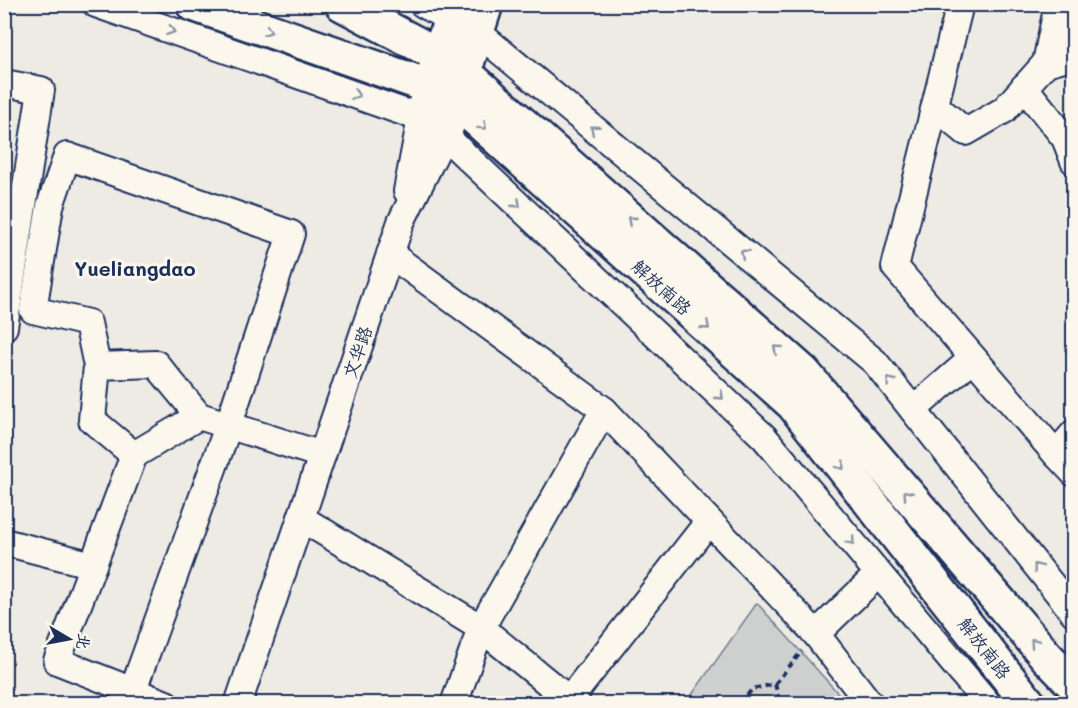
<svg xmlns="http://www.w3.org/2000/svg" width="1078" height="708" viewBox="0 0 1078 708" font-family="Mali,'LXGW WenKai TC',sans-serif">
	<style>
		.green { fill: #cecfcf; stroke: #747f96; stroke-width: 1.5 }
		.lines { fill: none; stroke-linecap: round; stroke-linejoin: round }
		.minor-casing { stroke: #1b2f5e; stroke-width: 30 }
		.major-casing { stroke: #1b2f5e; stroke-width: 38 }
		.path { stroke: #1b2f5e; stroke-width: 4; stroke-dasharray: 6 4.5; stroke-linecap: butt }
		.minor { stroke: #fbf7ec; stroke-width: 26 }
		.major { stroke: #fbf7ec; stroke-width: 33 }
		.oneway { stroke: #8b93a5 }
		.labels { text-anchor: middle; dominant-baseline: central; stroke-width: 6; stroke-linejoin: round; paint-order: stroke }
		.street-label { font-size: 18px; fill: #1b2f5e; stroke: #fbf7ec }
		.neighbourhood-label { font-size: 20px; font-weight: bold; fill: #1b2f5e; stroke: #fbf7ec }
	</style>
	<rect width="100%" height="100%" fill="#eeebe4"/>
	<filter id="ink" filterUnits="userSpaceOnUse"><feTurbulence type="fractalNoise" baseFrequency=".0167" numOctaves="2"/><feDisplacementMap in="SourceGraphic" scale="12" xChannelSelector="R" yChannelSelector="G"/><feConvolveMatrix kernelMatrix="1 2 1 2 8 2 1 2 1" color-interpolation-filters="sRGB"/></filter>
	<g filter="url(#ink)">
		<path class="green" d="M757 603 846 702 845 703H686Z"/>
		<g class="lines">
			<g class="minor-casing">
				<g id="minor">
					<path d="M96 4 429 121 764 437 988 704"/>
					<path d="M423 4 488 41 875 362 1074 613"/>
					<path d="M960 4 895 267 1056 454"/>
					<path d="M1046 63 1058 4"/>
					<path d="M4 83 41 90 4 327"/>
					<path d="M1024 87 1065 138 1074 161"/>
					<path d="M935 106 966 132 1004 110 1046 63 1074 55"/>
					<path d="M407 191 421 118"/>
					<path d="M390 254 604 410 816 634 870 704"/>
					<path d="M97 366 92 420 134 455"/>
					<path d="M913 410 973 358"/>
					<path d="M1074 433 1056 454 1074 473"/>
					<path d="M301 518 481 628 573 703"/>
					<path d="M4 542 93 565"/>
					<path d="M816 634 878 574"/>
					<path d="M133 690 229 424 291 234 67 156 50 206 33 310 88 323 97 366 156 364 199 416 322 455"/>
					<path d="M166 704 57 661 134 455 199 416"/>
					<path d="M238 704 401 222 444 135"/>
					<path d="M454 704 481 628 604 410"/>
					<path d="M572 704 579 687 709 521"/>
				</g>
			</g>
			<g class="major-casing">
				<g id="major">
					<path d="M193 4 431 87 456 101 793 404 1029 704"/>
					<path d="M342 4 440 56 465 73 803 372 1047 657 1074 685"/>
					<path d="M421 118 455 4"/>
					<path d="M444 135 486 4"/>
				</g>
			</g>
			<g class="path">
				<path d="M775 684 780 704"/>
				<path d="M741 704 752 689 775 684 802 651"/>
			</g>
			<use href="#minor" class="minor"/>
			<use href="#major" class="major"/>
		</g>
		<defs><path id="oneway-chevron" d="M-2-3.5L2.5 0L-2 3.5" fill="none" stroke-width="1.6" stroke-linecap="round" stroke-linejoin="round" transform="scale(1.5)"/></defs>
		<g class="oneway">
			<use href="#oneway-chevron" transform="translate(171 31) rotate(19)"/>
			<use href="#oneway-chevron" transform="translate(268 31) rotate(19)"/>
			<use href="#oneway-chevron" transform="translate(356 95) rotate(19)"/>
			<use href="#oneway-chevron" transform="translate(483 126) rotate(42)"/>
			<use href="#oneway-chevron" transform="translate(594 129) rotate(-140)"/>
			<use href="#oneway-chevron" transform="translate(517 204) rotate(43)"/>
			<use href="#oneway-chevron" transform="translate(631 220) rotate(-139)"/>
			<use href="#oneway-chevron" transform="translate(744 253) rotate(-140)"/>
			<use href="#oneway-chevron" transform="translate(706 326) rotate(42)"/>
			<use href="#oneway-chevron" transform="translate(777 349) rotate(-139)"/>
			<use href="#oneway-chevron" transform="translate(890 381) rotate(-128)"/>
			<use href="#oneway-chevron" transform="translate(720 396) rotate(43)"/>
			<use href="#oneway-chevron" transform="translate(841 466) rotate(52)"/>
			<use href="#oneway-chevron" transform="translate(907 494) rotate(-131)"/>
			<use href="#oneway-chevron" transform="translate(851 541) rotate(50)"/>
			<use href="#oneway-chevron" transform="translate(1037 567) rotate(-128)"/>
			<use href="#oneway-chevron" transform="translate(1034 642) rotate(-131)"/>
		</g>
	</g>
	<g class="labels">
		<g class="street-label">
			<text transform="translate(662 287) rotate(42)">解放南路</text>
			<text transform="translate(357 352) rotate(-71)">文华路</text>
			<text transform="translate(985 648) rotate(52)">解放南路</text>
		</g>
		<g class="neighbourhood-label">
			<text x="135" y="268">Yueliangdao</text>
		</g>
	</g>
	<rect width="1078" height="708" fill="none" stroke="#fbf7ec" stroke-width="24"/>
	<rect x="12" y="12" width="1054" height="684" fill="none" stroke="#1b2f5e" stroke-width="2" filter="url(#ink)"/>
	<g transform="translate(69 639) rotate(100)" stroke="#fbf7ec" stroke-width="4.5" paint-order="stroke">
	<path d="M0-4.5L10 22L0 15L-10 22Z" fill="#1b2f5e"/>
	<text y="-9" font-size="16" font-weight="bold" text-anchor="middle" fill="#1b2f5e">北</text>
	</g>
</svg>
